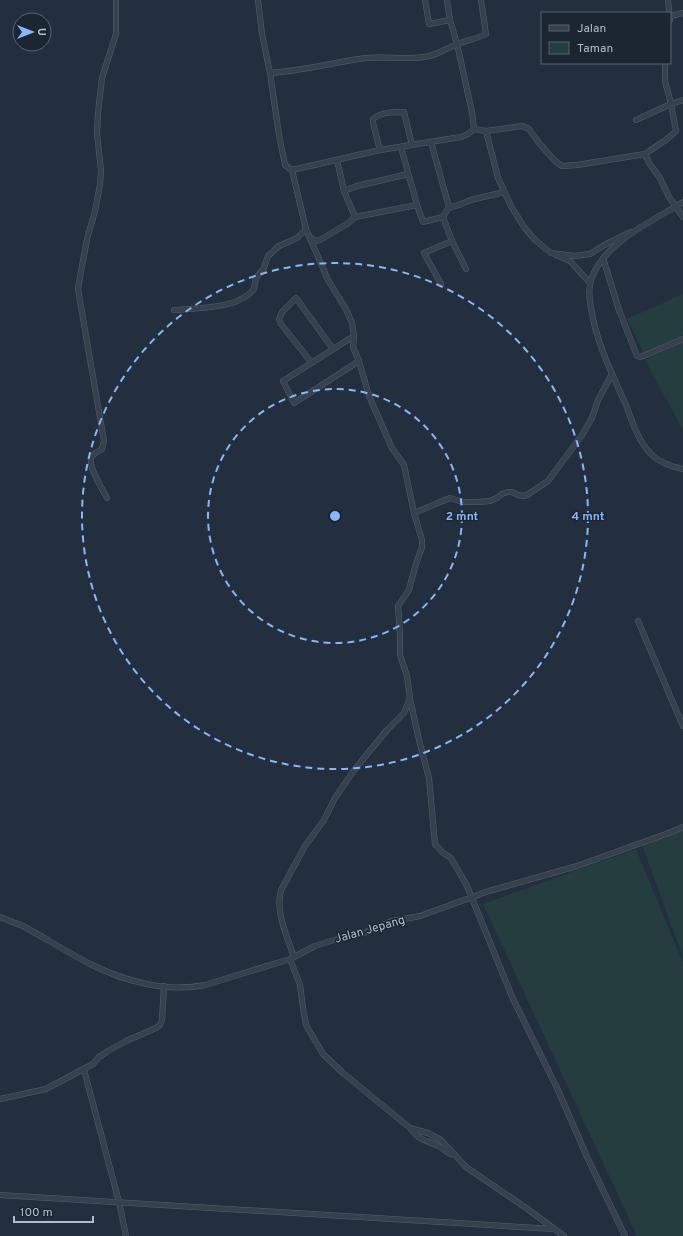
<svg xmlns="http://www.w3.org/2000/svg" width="683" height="1236" viewBox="0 0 683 1236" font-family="Overpass,sans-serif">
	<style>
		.green { fill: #253d3f }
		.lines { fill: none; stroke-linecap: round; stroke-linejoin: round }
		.minor-casing { stroke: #555f6c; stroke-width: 6 }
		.minor { stroke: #37414e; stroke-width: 5 }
		.ring { fill: none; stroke: #87b6fb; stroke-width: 2; stroke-dasharray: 7 5 }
		.labels { text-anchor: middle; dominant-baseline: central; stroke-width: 3; stroke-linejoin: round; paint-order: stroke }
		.street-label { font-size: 12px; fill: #b3bcc9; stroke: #1c2633 }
		.centre { fill: #87b6fb; stroke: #1c2633; stroke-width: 2 }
		.ring-label { font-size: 12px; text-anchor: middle; font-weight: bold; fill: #87b6fb; stroke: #1c2633; stroke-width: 3; stroke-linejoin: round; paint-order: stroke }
	</style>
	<rect width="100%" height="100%" fill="#232f3e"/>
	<g class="green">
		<path d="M683 294V335L644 354 627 319Z"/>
		<path d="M683 342V430L645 360Z"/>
		<path d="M683 829V957L642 845Z"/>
		<path d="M636 849 683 963V1236H637L483 904Z"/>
	</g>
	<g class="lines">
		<g class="minor-casing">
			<g id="minor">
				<path d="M258 0 262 34 270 73 279 135 285 165 292 170 306 229 328 280 347 311 352 323 354 336 353 347 359 361 369 396 392 448 404 465 414 513 422 540V547L415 567 409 590 398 606 400 635V655L407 676 410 698 404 713 387 730 373 747 355 769 335 798 324 820 305 846 281 890C275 912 287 936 294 957"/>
				<path d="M425 0 429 24 450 20"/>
				<path d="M668 0 670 20"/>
				<path d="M671 16 683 13"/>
				<path d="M665 63V81L671 104 676 131 667 139 645 154 649 163 660 178 669 197 683 217"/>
				<path d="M270 73C302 71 334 62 366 58 385 56 405 60 424 57 436 56 446 48 458 44 467 40 477 39 486 34L481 0"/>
				<path d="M636 120 671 104 683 100"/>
				<path d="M474 129 486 131 498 178 511 206 524 227 535 240 551 253 575 256 590 254 606 244 631 232"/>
				<path d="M486 131 522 126 529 129 539 143 555 161 562 166 577 165 645 154"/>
				<path d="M401 147 417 205 423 222 443 217 449 207 431 142"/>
				<path d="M380 150 373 123V119C381 112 394 112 404 112L412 145"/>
				<path d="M337 160 344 191 355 217"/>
				<path d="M292 170 380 150 461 137 468 134 474 129 472 112 457 44 450 20 447 0"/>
				<path d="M344 191 357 186 408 174"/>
				<path d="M683 202C653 221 607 241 593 275 588 285 589 298 591 308 596 342 612 374 626 405 632 421 638 441 651 454 660 463 670 466 683 469"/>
				<path d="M449 207 456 206 471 200 504 192"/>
				<path d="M443 217 452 241 466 269"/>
				<path d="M311 238 315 241 320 240 347 224 355 217 417 205"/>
				<path d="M556 255 570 261 590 283"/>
				<path d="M603 258 619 310 637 356 640 357 646 355 683 339"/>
				<path d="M441 284 424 253 452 241"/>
				<path d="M174 310C197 308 239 309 254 289L256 278 264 268 268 256 279 246 297 238 306 229"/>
				<path d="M354 336 283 381 294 403 359 361"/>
				<path d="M311 362 281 324 279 319 282 312 296 298 333 349"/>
				<path d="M107 498C103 490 86 464 92 456 94 453 99 451 102 449L104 441 80 301 78 289 80 277 87 239 95 211 100 185 101 170 97 134 98 113 102 78 116 34V0"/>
				<path d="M414 513 450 498 463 502H478L490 501 497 498 502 494 508 492H512L518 495 523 496 527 495 548 481 582 435 592 418 598 400 612 374"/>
				<path d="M638 621 683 726"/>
				<path d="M410 699 419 740 429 778 435 844 442 852 451 858 467 886 513 999 557 1088 588 1159 625 1236"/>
				<path d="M0 917C8 920 15 923 23 926 45 938 67 952 90 964 124 981 167 993 205 985L290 959 315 946 347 936 364 933 392 921 420 916 489 891 577 866 666 834 683 827"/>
				<path d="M290 959 300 985 303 1008 306 1025 323 1054 343 1073 410 1128 428 1133 441 1140 466 1167 526 1208 564 1236"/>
				<path d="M84 1070 119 1202 126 1236"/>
				<path d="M0 1099 46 1089 93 1064 99 1057 108 1051 126 1041 156 1028 160 1025 162 1020 164 986"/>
				<path d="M411 1129C419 1141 428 1140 440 1147 445 1150 448 1154 454 1155"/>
				<path d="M0 1195 554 1229"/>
			</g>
		</g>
		<use href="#minor" class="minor"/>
	</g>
	<g class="ring">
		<circle cx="335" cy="516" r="127"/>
		<circle cx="335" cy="516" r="253"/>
	</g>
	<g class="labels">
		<g class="street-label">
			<text transform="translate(370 930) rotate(-16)">Jalan Jepang</text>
		</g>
	</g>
	<circle cx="335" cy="516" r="6" class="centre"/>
	<g class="ring-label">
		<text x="462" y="520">2 mnt</text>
		<text x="588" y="520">4 mnt</text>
	</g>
	<rect x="541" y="12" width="130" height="52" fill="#1c2633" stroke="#58626f"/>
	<rect x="549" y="25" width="20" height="6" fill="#37414e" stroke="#58626f"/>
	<text x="577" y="32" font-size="12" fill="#b3bcc9">Jalan</text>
	<rect x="549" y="42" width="20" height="12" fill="#253d3f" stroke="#58626f"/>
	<text x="577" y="52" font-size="12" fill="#b3bcc9">Taman</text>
	<g transform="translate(32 32) rotate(90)"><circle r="19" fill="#1c2633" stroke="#58626f"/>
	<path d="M0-3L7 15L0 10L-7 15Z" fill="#87b6fb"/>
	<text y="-6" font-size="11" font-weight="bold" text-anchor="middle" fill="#b3bcc9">U</text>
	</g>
	<path d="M14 1216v6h79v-6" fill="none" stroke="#b3bcc9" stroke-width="2"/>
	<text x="20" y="1216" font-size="12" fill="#b3bcc9" stroke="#1c2633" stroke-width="3" paint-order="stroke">100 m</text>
</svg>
